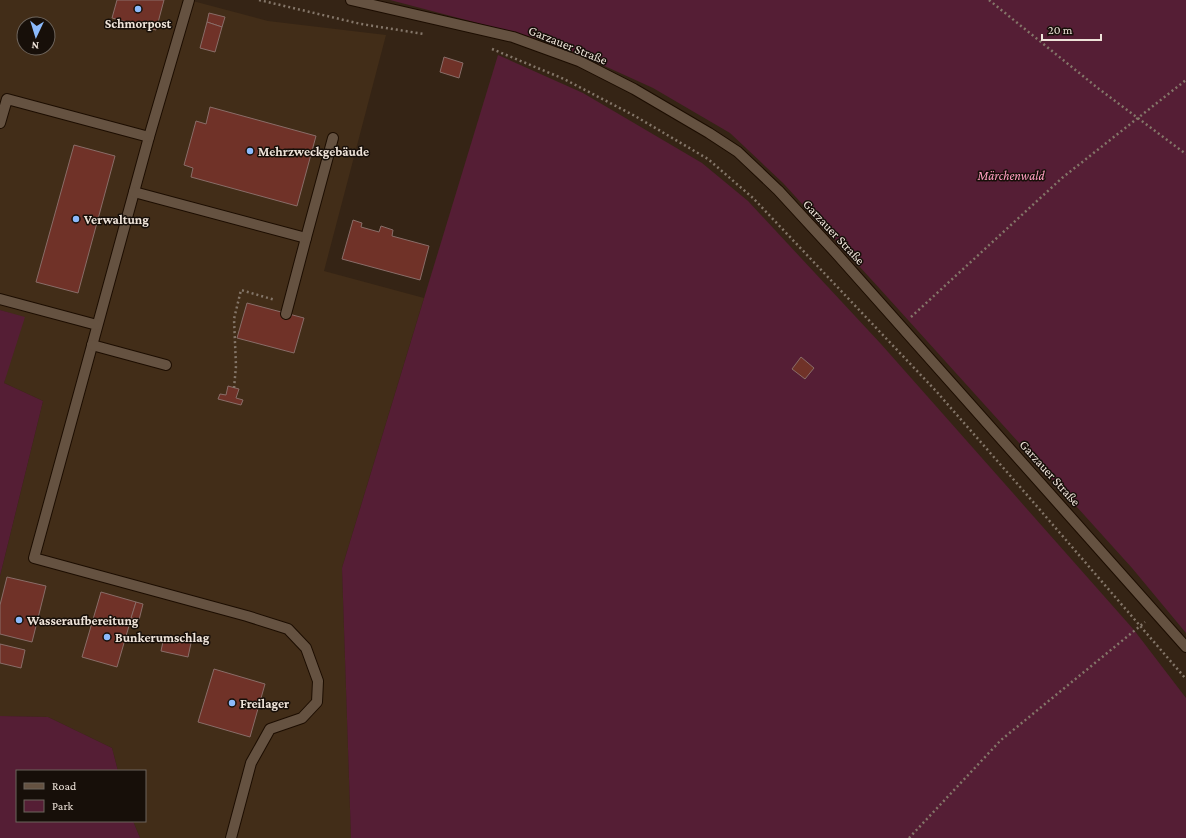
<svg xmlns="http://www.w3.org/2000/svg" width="1186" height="838" viewBox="0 0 1186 838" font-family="'Crimson Pro',serif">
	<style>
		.built { fill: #422d18; fill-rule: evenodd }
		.green { fill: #551e35 }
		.building { fill: #703228; stroke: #896d68 }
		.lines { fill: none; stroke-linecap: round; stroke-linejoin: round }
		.lane-casing { stroke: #1c0d01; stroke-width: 12 }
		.secondary-casing { stroke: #1c0d01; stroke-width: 12 }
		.path { stroke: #847669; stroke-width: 2.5; stroke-dasharray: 2 3; stroke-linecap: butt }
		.lane { stroke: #655241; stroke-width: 10 }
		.secondary { stroke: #655241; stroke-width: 10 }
		.poi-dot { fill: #8bbafc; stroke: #170f09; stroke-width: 1.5 }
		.labels { text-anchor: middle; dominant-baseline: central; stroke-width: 3; stroke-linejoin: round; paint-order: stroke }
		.poi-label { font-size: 13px; font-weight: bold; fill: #eee3d9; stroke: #170f09; text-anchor: start }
		.street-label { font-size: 13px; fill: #eee3d9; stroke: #170f09 }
		.park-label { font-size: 13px; font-style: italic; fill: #ff9fc1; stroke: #170f09 }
	</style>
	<rect width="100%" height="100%" fill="#352415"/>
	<path class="built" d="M0 0H189L268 21 386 35 324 271 424 298 342 568 351 838H140L133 821H145V771H118L112 748 48 717 0 716V576L43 401 4 383 19 316 0 310ZM24 24H48V48H24Z"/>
	<g class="green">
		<path d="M390 0H1186V633L1132 568 880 289 783 183 730 133 653 88 554 43Z"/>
		<path d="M498 55 583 93 702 163 748 201 881 344 1134 630 1186 698V838H351L342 568Z"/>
		<path d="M0 310 25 317 4 383 43 401 0 576Z"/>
		<path d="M0 716 48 717 112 748 118 771H17V821H133L140 838H0Z"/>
	</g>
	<g class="building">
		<path d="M117 0H164L156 30 112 18Z"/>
		<path d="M209 13 225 17 222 27 207 22Z"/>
		<path d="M207 22 222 27 215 52 200 48Z"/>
		<path d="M444 57 463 63 459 78 440 72Z"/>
		<path d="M210 107 316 136 297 206 191 177 193 168 184 165 196 121 206 124Z"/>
		<path d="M74 145 115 156 78 293 36 282Z"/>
		<path d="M353 220 362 223 361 227 379 232 381 226 393 230 392 236 429 246 420 280 342 259Z"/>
		<path d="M247 303 304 318 294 353 237 338Z"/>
		<path d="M801 357 814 368 805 379 792 369Z"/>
		<path d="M228 386 239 389 236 398 243 400 241 405 218 399 220 394 226 395Z"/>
		<path d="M7 577 46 586 32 642 0 634V605Z"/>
		<path d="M101 592 136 602 117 667 82 657Z"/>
		<path d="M136 602 143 604 139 620 131 618Z"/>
		<path d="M164 637 191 643 188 657 161 651Z"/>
		<path d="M0 644 25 650 21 668 0 663Z"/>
		<path d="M214 669 265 684 250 737 198 722Z"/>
	</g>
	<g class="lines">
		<g class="lane-casing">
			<g id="lane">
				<path d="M189 0 149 137 34 558 247 616 288 629 306 648 318 681 317 702 302 718 270 729 251 763 231 838"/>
				<path d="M0 123 7 99 149 137"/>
				<path d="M134 192 306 238 286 314"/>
				<path d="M306 238 333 138"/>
				<path d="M0 299 97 325"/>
				<path d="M92 345 166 365"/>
			</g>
		</g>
		<g class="secondary-casing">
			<path id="secondary" d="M351 0 513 37 579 61 634 89 709 133 738 152 778 190 835 252 1186 647"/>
		</g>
		<g class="path">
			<path d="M259 0 361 24 424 34"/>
			<path d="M989 0 1099 89 1186 154"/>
			<path d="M492 49 564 79 635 116 708 159 753 198 936 391 1028 496 1186 679"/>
			<path d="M911 317 1062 178 1186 80"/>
			<path d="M234 388 236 366 234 319 241 290 275 300"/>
			<path d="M909 838 1001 740 1145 622"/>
		</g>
		<use href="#lane" class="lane"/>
		<use href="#secondary" class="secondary"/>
	</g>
	<g class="poi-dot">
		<circle cx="138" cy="9" r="4"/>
		<circle cx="250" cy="151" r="4"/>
		<circle cx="76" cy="219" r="4"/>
		<circle cx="19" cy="620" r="4"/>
		<circle cx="107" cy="637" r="4"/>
		<circle cx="232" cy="703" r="4"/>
	</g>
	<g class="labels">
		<g class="poi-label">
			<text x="138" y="23" text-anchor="middle">Schmorpost</text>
			<text x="258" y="151">Mehrzweckgebäude</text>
			<text x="84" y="219">Verwaltung</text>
			<text x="27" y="620">Wasseraufbereitung</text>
			<text x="115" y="637">Bunkerumschlag</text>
			<text x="240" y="703">Freilager</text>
		</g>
		<g class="street-label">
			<text transform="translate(568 45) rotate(22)">Garzauer Straße</text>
			<text transform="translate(834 232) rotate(47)">Garzauer Straße</text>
			<text transform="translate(1050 473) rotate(48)">Garzauer Straße</text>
		</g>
		<g class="park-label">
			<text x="1011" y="175">Märchenwald</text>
		</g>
	</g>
	<rect x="16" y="770" width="130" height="52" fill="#170f09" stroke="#6d645c"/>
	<rect x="24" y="783" width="20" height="6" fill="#655241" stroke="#6d645c"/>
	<text x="52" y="790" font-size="12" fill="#eee3d9">Road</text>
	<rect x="24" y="800" width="20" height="12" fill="#551e35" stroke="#6d645c"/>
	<text x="52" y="810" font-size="12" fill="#eee3d9">Park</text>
	<g transform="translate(36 36) rotate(184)"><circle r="19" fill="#170f09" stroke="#6d645c"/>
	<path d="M0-3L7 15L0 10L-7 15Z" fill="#8bbafc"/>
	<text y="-6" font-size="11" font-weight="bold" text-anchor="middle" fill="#eee3d9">N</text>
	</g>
	<path d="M1042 34v6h59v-6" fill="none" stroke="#eee3d9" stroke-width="2"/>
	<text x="1048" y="34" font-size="12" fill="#eee3d9" stroke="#170f09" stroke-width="3" paint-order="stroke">20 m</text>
</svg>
